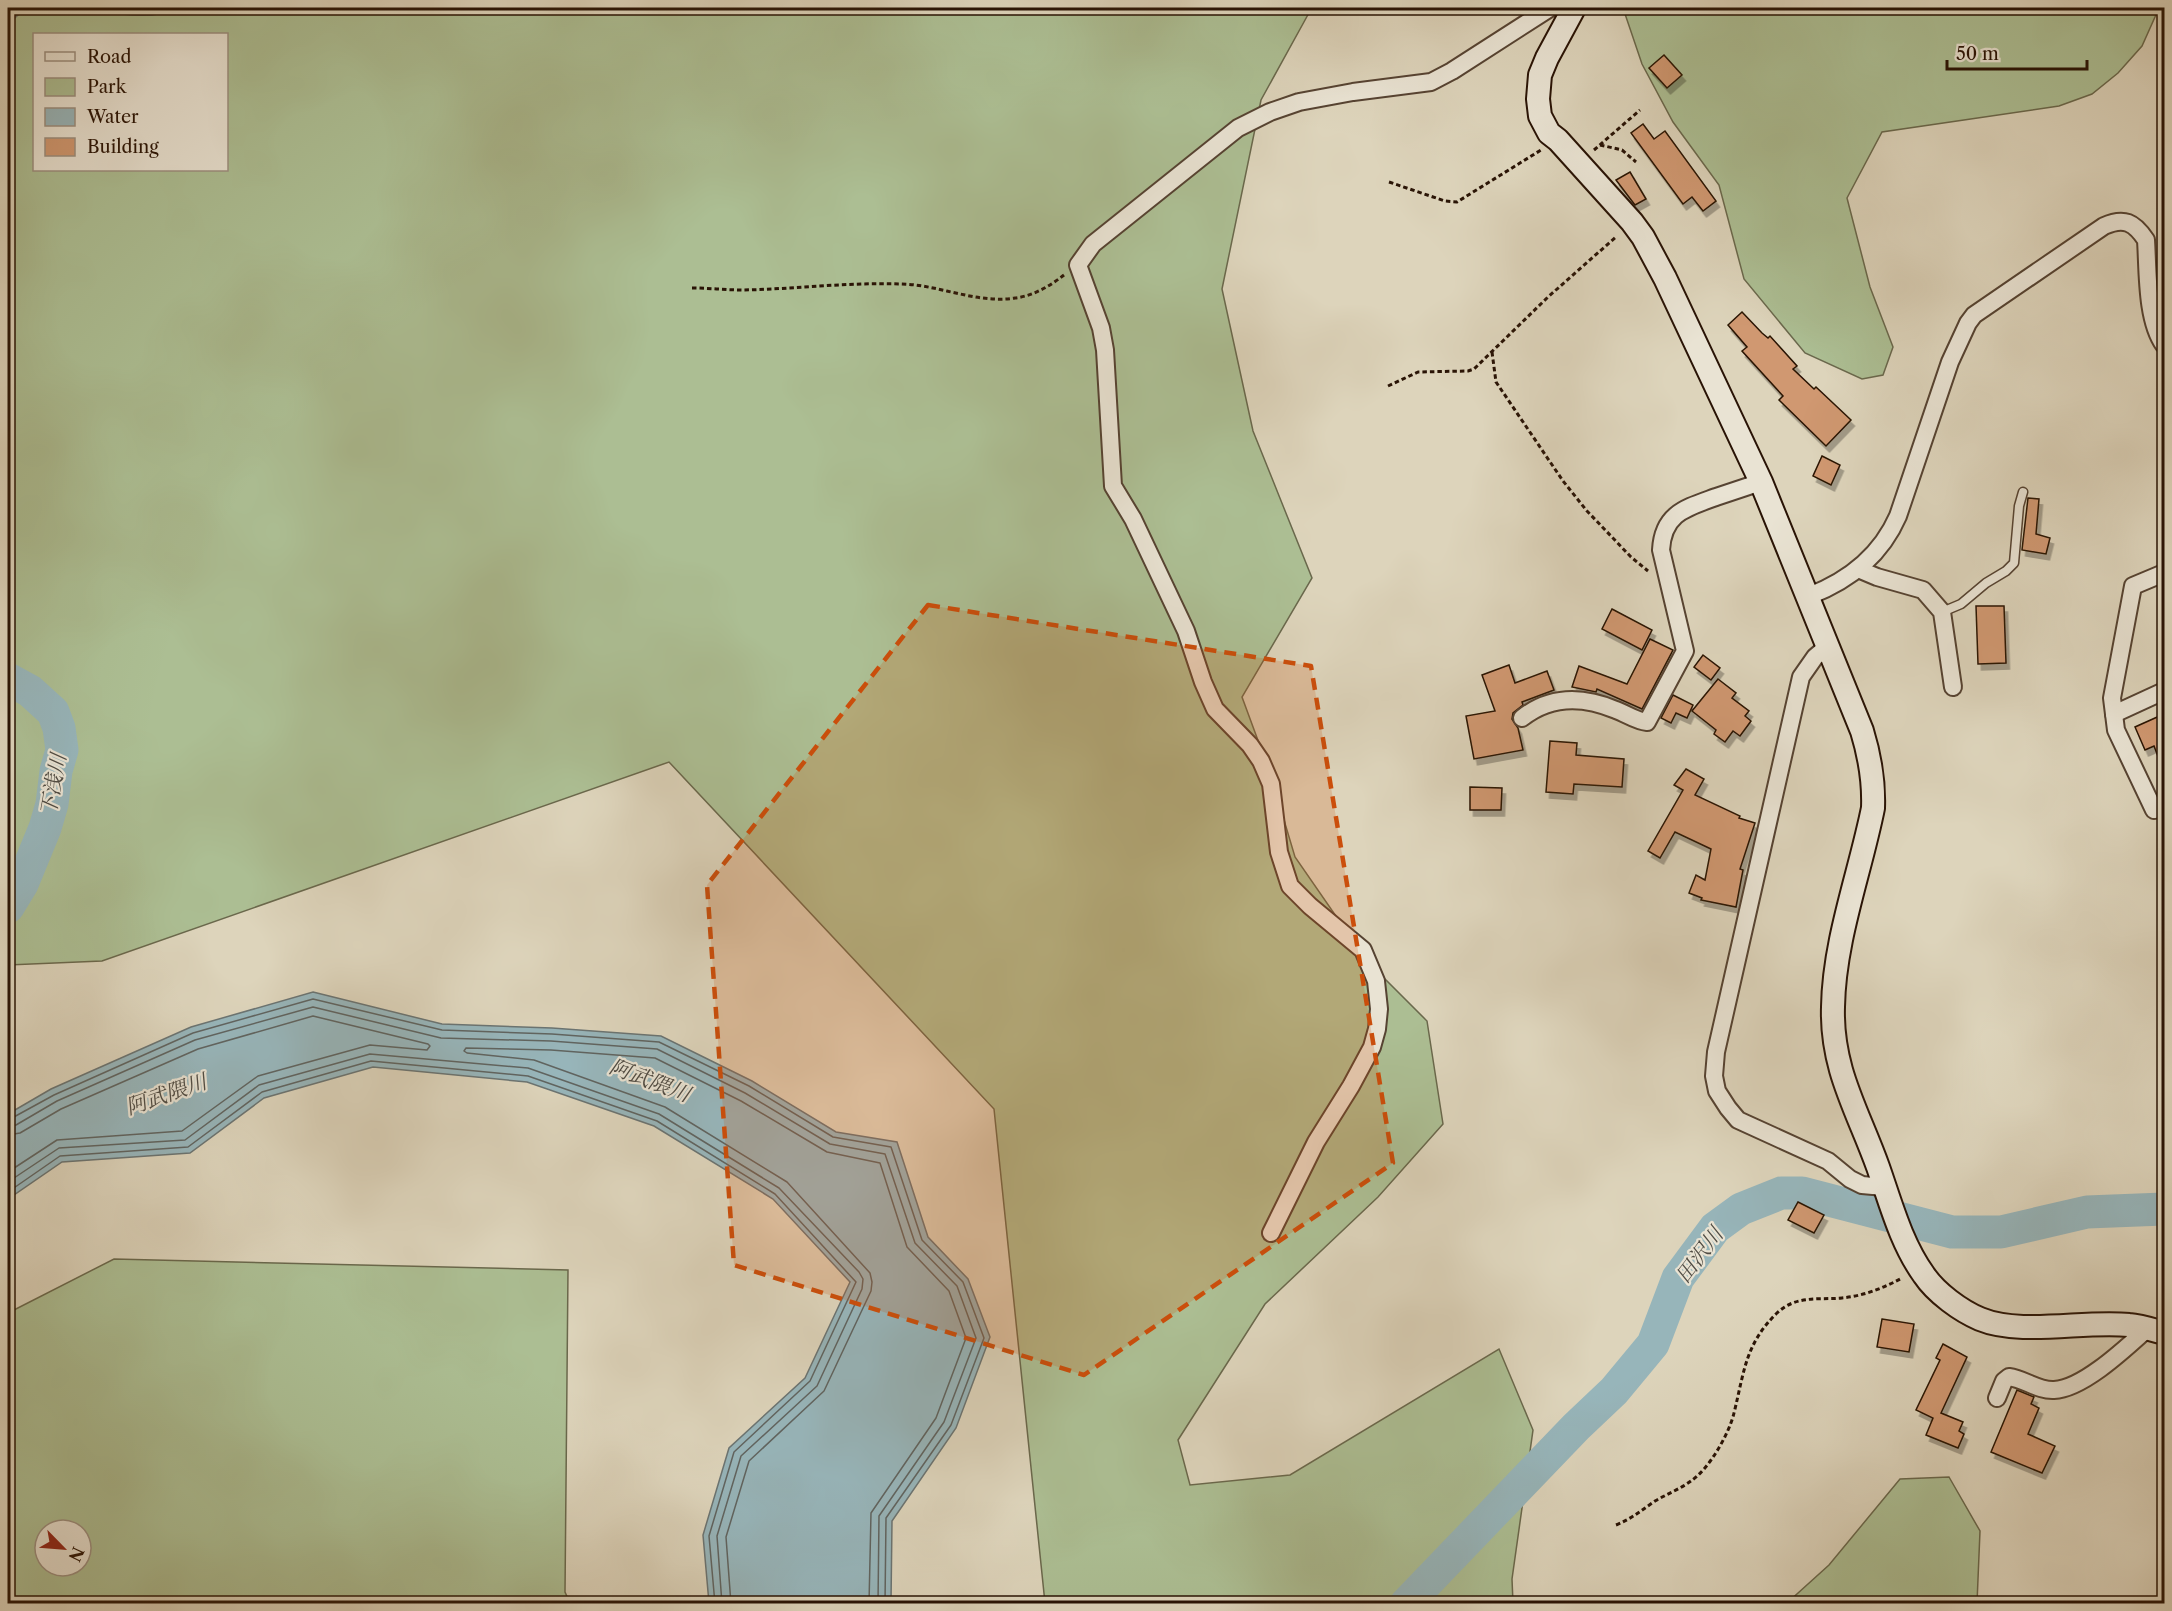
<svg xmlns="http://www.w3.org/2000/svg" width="2172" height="1611" viewBox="0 0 2172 1611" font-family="'Libre Caslon Text','Noto Serif JP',serif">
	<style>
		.green { fill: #acbe93; stroke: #6a684c; stroke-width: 1.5; fill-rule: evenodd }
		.water { fill: #97b5ba; stroke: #6b7472; stroke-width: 1.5 }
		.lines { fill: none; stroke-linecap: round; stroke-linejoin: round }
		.shore { stroke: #606460; stroke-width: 1.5 }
		.stream { stroke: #6b7472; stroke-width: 5 }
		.river { stroke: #97b5ba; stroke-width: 33 }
		.building { fill: #d09871; stroke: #291305; stroke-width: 1.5; filter: url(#shadow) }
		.lane-casing { stroke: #564332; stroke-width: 11 }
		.street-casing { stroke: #564332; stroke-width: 20 }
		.secondary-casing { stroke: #291305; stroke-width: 26 }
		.path { stroke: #291305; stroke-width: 3; stroke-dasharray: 4.5 3; stroke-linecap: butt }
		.lane { stroke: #e9e3d3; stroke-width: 8 }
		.street { stroke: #e9e3d3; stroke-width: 16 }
		.secondary { stroke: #e9e3d3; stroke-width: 22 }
		.marked { fill: #cb4e0b; fill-opacity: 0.2; stroke: #cb4e0b; stroke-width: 4.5; stroke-dasharray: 12 8; stroke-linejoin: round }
		.labels { text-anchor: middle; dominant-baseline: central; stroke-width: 4.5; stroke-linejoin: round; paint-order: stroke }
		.water-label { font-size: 21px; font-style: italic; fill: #504c44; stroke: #e9e3d3 }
	</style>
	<defs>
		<filter id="shadow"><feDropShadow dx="3.5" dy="6" stdDeviation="0" flood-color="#0004"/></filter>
	</defs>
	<rect width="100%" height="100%" fill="#ddd4bb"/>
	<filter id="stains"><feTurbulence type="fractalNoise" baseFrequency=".00333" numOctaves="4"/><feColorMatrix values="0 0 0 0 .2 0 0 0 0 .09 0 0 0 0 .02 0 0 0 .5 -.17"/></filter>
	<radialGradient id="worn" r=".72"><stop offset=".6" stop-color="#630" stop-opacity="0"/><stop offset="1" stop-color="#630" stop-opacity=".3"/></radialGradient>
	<g class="green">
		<path d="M8 8H1318L1310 11 1261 100 1222 289 1253 431 1312 578 1242 697 1270 773 1295 857 1367 961 1427 1021 1443 1124 1378 1197 1265 1304 1178 1440 1190 1485 1290 1475 1499 1349 1533 1430 1512 1579 1513 1603H1045L994 1109 669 762 102 961 8 965ZM34 34H226V170H34Z"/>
		<path d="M1623 8H2159L2142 46 2118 73 2092 94 2059 106 1882 132 1847 198 1870 287 1893 347 1883 375 1862 379 1805 353 1744 279 1719 185 1673 122 1642 64Z"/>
		<path d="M114 1259 568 1270 565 1592 570 1603H8V1313ZM45 1530H81V1566H45Z"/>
		<path d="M1949 1477 1980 1531 1977 1603H1787L1829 1565 1900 1479Z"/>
	</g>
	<path class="water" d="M313 992 442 1024 552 1028 661 1036 752 1081 836 1132 897 1142 928 1237 968 1279 990 1337 956 1428 892 1521 891 1603H709L703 1535 729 1448 805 1378 850 1282 773 1199 654 1126 527 1082 373 1067 264 1098 190 1153 62 1162 8 1199V1114L51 1089 191 1027Z"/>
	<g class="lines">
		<g class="shore">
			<path d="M8 1119 12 1118 54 1095 193 1033 313 999 442 1030 552 1034 659 1042 749 1086 833 1137 891 1147 922 1240 963 1282 984 1338 951 1425 886 1518 885 1604"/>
			<path d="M8 1126 16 1125 57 1101 195 1040 313 1007 441 1038 551 1041 657 1049 745 1093 830 1144 885 1154 915 1243 957 1286 976 1338 944 1422 879 1516 878 1604"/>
			<path d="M8 1135 20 1133 61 1109 198 1049 313 1016 428 1044 430 1046 427 1050 370 1045 258 1076 182 1131 57 1140 8 1172"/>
			<path d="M8 1182 59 1148 185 1140 259 1085 370 1054 528 1068 659 1114 779 1188 859 1272 863 1279 862 1289 817 1386 741 1456 717 1536 722 1604"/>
			<path d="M8 1192 60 1156 188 1147 262 1092 371 1061 528 1076 657 1121 775 1194 856 1282 810 1381 734 1452 709 1536 715 1604"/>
			<path d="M731 1604 726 1537 749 1461 824 1391 871 1291 872 1282 870 1273 787 1182 665 1107 534 1060 467 1053 464 1051 466 1048 551 1050 655 1058 741 1101 827 1152 880 1163 907 1247 949 1291 966 1338 936 1418 871 1513 869 1604"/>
		</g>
		<g class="stream">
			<path d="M101 8C125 14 152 17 176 8"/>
			<path d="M8 22 23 8"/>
		</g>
		<g class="river">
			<path d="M8 679 30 691 53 712 59 728 62 750 56 771 52 804 45 828 22 884 8 907"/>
			<path d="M1406 1604 1576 1427 1614 1391 1653 1344 1678 1278 1715 1228 1741 1209 1781 1193H1802L1952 1232H2001L2087 1212 2164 1209"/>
		</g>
	</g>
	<g class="building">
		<path d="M1664 55 1682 75 1667 88 1649 68Z"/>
		<path d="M1643 124 1654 139 1665 131 1716 201 1703 211 1692 197 1683 204 1631 133Z"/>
		<path d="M1630 172 1646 199 1635 205 1616 180Z"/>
		<path d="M1742 312 1762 333 1768 338 1770 336 1797 366 1793 369 1814 389 1816 387 1851 420 1826 446 1779 400 1783 396 1742 351 1747 347 1728 325Z"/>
		<path d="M1822 456 1840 465 1831 485 1813 476Z"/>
		<path d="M2028 498 2039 499 2036 534 2050 538 2046 554 2022 550Z"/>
		<path d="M1976 606H2004L2006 663 1978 664Z"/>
		<path d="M1612 609 1652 630 1642 650 1602 629Z"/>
		<path d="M1650 639 1673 650 1642 709 1597 689 1596 692 1572 687 1579 666 1627 684Z"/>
		<path d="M1703 655 1720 668 1711 680 1694 667Z"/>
		<path d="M1509 665 1515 683 1547 671 1554 690 1522 702 1523 705 1513 713 1512 719 1518 728 1523 750 1474 759 1466 716 1495 711 1482 675Z"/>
		<path d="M1718 679 1736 693 1732 698 1749 711 1745 716 1751 721 1740 736 1733 731 1725 742 1714 734 1716 730 1692 711Z"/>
		<path d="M1673 695 1693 705 1687 718 1676 713 1671 723 1661 718Z"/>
		<path d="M2164 714V772L2154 746 2145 750 2135 727Z"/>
		<path d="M1550 741 1577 743 1576 755 1624 759 1622 787 1574 784 1573 794 1546 792Z"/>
		<path d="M1686 769 1704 779 1695 795 1740 816 1739 818 1755 823 1740 869 1743 870 1736 907 1701 900 1702 898 1689 893 1696 875 1705 880 1711 849 1675 832 1660 858 1648 851 1683 790 1674 785Z"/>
		<path d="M1470 787 1502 788 1501 810H1470Z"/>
		<path d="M1798 1202 1824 1215 1814 1233 1788 1220Z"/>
		<path d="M1882 1319 1914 1324 1909 1352 1877 1347Z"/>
		<path d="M1943 1344 1967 1357 1941 1413 1963 1422 1959 1431 1964 1434 1958 1448 1926 1435 1933 1418 1916 1410 1940 1360 1936 1358Z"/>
		<path d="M2017 1390 2034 1397 2031 1404 2039 1408 2028 1434 2055 1446 2042 1473 1991 1452Z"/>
	</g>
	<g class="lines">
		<g class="lane-casing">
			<path id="lane" d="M1942 612 1961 604 1986 583 2006 571 2014 563 2019 506 2023 492"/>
		</g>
		<g class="street-casing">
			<g id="street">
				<path d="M1858 569 1877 577 1923 590 1942 612 1953 687"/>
				<path d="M2164 573 2133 586 2112 698 2116 730 2154 810 2164 806"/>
				<path d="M1809 596C1848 581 1881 555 1898 516L1950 362 1968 323 1974 315 2104 226C2124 217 2134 222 2146 240 2148 270 2146 320 2164 345"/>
				<path d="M1828 646 1815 657 1801 677 1716 1052 1714 1076 1717 1091 1728 1108 1738 1120 1828 1161 1850 1179 1862 1185 1884 1187"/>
				<path d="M2114 714 2164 691"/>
				<path d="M1522 718C1551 695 1583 696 1616 710 1627 714 1636 721 1647 722L1685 651 1661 550C1663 513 1686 508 1716 497 1731 492 1746 487 1761 482"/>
				<path d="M1271 1233 1316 1142 1351 1086 1372 1047 1377 1029 1379 1009 1376 981 1363 950 1310 906 1290 886 1279 852 1271 784 1261 761 1250 745 1215 709 1203 682 1186 631 1133 519 1113 486 1105 350 1101 328 1078 265 1093 244 1238 128 1270 112 1299 102 1353 92 1431 82 1452 71 1550 8"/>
				<path d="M1997 1398 2004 1381 2009 1377C2024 1379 2039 1391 2054 1390 2083 1389 2127 1347 2147 1329"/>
			</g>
		</g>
		<g class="secondary-casing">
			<path id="secondary" d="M1574 8 1547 58 1540 75 1538 99 1540 116 1549 133 1558 140 1632 222 1643 237 1665 278 1761 482 1862 731C1870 757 1874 781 1873 808 1860 873 1834 940 1833 1007 1831 1069 1858 1111 1878 1167 1891 1204 1901 1243 1924 1275 1936 1293 1961 1311 1980 1319 2021 1336 2085 1320 2129 1325 2141 1326 2153 1330 2164 1333"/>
		</g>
		<g class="path">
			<path d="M1600 145 1622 150 1636 162"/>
			<path d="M1594 150 1640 110"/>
			<path d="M1389 182 1445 201 1457 202 1541 150"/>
			<path d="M692 288C709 288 726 290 743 290 796 289 849 282 902 284 940 285 977 304 1015 298 1033 296 1050 286 1064 275"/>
			<path d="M1492 352 1496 382 1563 481 1587 511 1631 557 1648 571"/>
			<path d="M1388 386 1418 372 1468 371 1474 369 1548 297 1617 236"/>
			<path d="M1616 1525C1631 1519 1642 1510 1655 1501 1667 1494 1680 1489 1691 1481 1709 1469 1729 1434 1734 1413 1744 1373 1745 1344 1777 1313 1796 1295 1818 1300 1842 1298 1863 1296 1884 1288 1902 1278"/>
		</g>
		<use href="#lane" class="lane"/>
		<use href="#street" class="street"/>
		<use href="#secondary" class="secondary"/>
	</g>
	<path class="marked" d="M928 605 1311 666 1393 1163 1084 1375 734 1265 707 885Z"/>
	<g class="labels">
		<g class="water-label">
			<text transform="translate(53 785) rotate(-80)">下浅川</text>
			<text transform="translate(650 1080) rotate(21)">阿武隈川</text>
			<text transform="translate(166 1094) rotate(-19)">阿武隈川</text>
			<text transform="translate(1699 1255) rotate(-53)">田沢川</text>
		</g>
	</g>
	<rect width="2172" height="1611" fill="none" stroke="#ddd4bb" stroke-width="30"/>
	<rect x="9" y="9" width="2154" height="1593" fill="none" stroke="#291305" stroke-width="3"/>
	<rect x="15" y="15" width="2142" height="1581" fill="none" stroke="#291305" stroke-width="1.5"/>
	<rect x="33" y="33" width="195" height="138" fill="#e9e3d3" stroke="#9c9081" stroke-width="1.5"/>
	<rect x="45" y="52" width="30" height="9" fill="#e9e3d3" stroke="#9c9081" stroke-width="1.5"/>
	<text x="87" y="63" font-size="18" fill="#291305">Road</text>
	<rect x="45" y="78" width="30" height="18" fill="#acbe93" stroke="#9c9081" stroke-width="1.5"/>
	<text x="87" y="93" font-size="18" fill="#291305">Park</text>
	<rect x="45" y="108" width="30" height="18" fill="#97b5ba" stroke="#9c9081" stroke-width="1.5"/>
	<text x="87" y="123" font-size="18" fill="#291305">Water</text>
	<rect x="45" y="138" width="30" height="18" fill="#d09871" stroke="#9c9081" stroke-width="1.5"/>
	<text x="87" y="153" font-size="18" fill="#291305">Building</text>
	<g transform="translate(63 1548) rotate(115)"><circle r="28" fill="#e9e3d3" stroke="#9c9081" stroke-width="1.5"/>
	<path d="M0-4.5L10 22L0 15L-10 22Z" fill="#8f2418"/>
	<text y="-9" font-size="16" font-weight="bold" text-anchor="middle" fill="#291305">N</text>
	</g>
	<path d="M1947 60v9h140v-9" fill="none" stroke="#291305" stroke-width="3"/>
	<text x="1956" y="60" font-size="18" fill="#291305" stroke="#e9e3d3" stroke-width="4.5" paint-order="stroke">50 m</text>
	<rect width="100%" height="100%" filter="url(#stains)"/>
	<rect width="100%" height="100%" fill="url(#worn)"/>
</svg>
